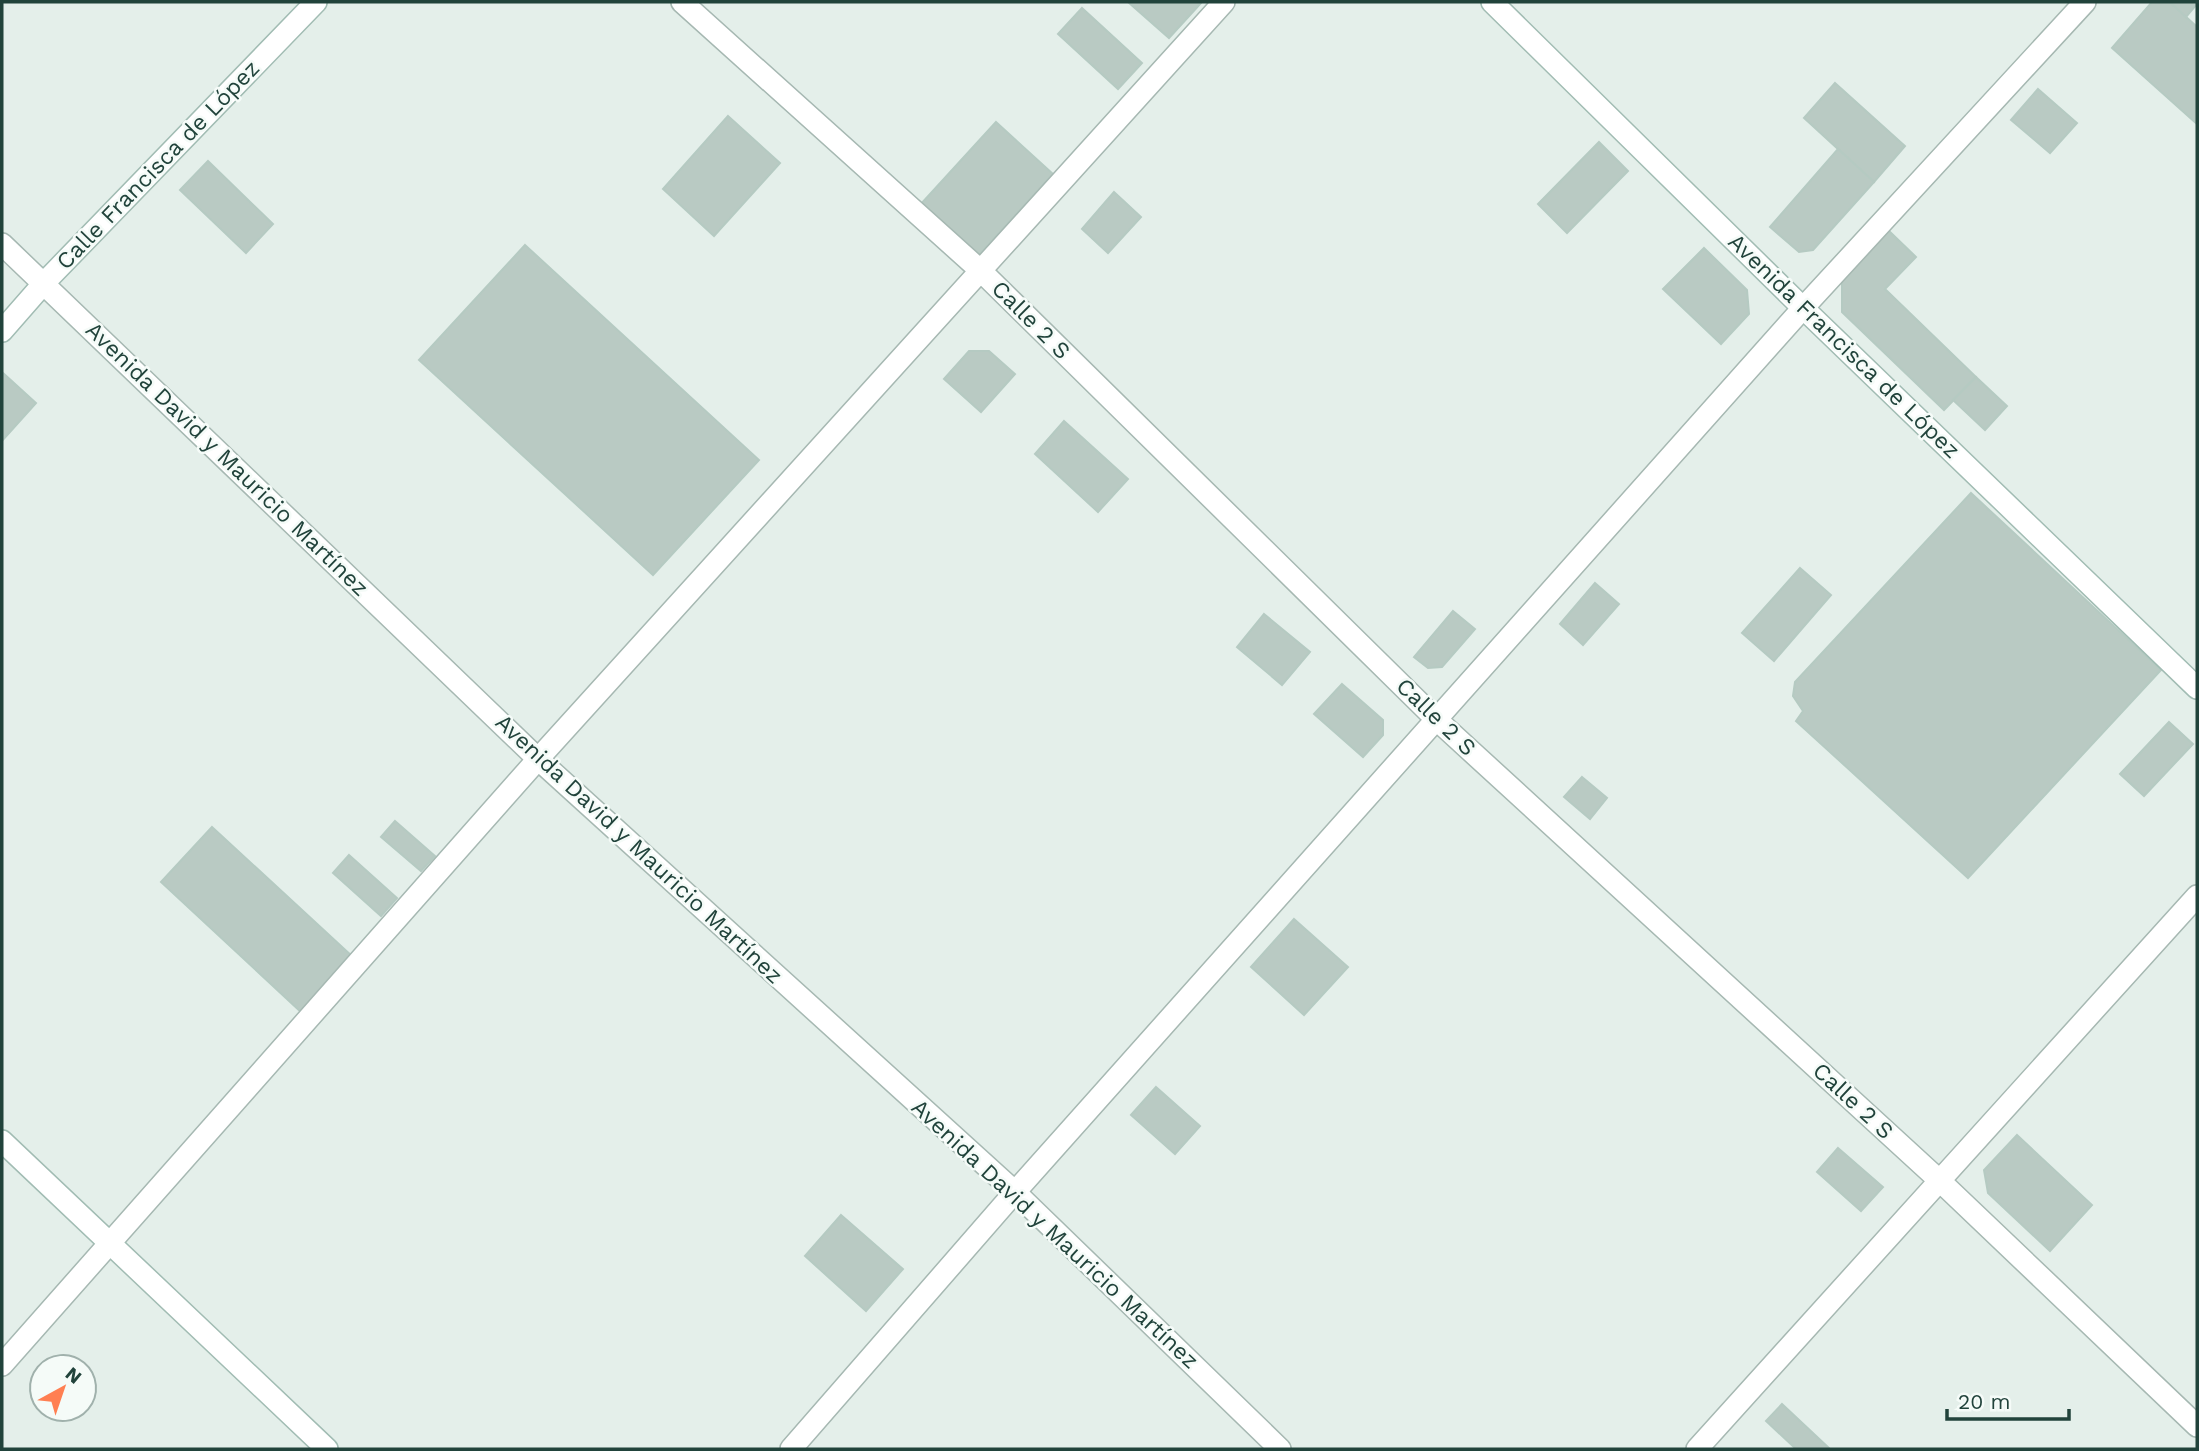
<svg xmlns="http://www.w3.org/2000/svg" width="2199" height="1451" viewBox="0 0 2199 1451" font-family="'Work Sans',sans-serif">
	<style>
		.building { fill: #b9cac3; stroke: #b5cac2; stroke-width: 2 }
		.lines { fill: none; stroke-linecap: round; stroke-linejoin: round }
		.street-casing { stroke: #a6b8b2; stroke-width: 24 }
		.secondary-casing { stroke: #a1bcb3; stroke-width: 24 }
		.street { stroke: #fff; stroke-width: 21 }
		.secondary { stroke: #fff; stroke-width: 21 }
		.labels { text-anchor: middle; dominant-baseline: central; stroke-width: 5; stroke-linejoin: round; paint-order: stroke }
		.street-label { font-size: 23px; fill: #21433b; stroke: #f5fbf8 }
	</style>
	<rect width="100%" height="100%" fill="#e4efea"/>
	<g class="building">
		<path d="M1128 2H1200L1201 3 1169 38Z"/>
		<path d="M2152 2H2170L2197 27V124L2112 48Z"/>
		<path d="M2170 2H2197V4L2186 17Z"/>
		<path d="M1082 8 1142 63 1118 89 1058 34Z"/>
		<path d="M1835 83 1905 146 1874 182 1804 118Z"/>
		<path d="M2038 89 2077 123 2050 153 2011 120Z"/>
		<path d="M728 116 780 163 714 236 663 189Z"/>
		<path d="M996 122 1053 174 977 257 920 205Z"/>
		<path d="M1599 142 1628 171 1567 233 1538 204Z"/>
		<path d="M1838 149 1874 182 1813 250 1799 252 1770 227Z"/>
		<path d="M208 161 273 224 246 253 180 190Z"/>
		<path d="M1114 192 1141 217 1108 253 1082 229Z"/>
		<path d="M1888 230 1916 257 1885 289 1976 377 1944 410 1842 312V278Z"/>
		<path d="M525 245 759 460 653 575 419 360Z"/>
		<path d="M1704 248 1747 290 1749 314 1721 344 1663 289Z"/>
		<path d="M969 351H989L1015 374 981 412 944 379Z"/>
		<path d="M3 373 36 403 2 441V374Z"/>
		<path d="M1976 377 2007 406 1985 430 1953 400Z"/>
		<path d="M1064 421 1128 479 1098 512 1035 454Z"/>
		<path d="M1971 493 2161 670 1968 878 1796 721 1803 711 1793 696 1795 682Z"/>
		<path d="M1800 568 1831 595 1774 661 1742 633Z"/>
		<path d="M1595 583 1619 604 1583 645 1560 624Z"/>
		<path d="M1453 611 1475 629 1442 667 1428 668 1414 657Z"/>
		<path d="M1264 614 1310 652 1282 685 1237 647Z"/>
		<path d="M1342 684 1383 720V735L1363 757 1314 714Z"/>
		<path d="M2169 722 2193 744 2144 796 2120 774Z"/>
		<path d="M1582 777 1607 798 1590 819 1564 797Z"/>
		<path d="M395 821 435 856 421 871 381 837Z"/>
		<path d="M212 827 353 957 301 1012 161 882Z"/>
		<path d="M349 855 397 898 381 916 333 873Z"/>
		<path d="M1294 919 1348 967 1304 1015 1251 967Z"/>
		<path d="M1156 1087 1200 1126 1175 1154 1131 1115Z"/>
		<path d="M2017 1135 2092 1205 2050 1251 1988 1193 1984 1170Z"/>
		<path d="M1838 1148 1883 1187 1861 1211 1817 1172Z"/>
		<path d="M841 1215 903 1269 866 1311 805 1256Z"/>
		<path d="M1782 1404 1830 1449H1796L1766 1421Z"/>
	</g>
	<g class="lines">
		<g class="street-casing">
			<g id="street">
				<path d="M682 2 981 271 1437 720 1940 1181 2197 1426"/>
				<path d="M2 244 538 759 1015 1192 1280 1449"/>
				<path d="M2 1365 538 759 1224 2"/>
				<path d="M791 1449 1015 1192 1803 308 2085 2"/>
				<path d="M1697 1449 2197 896"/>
			</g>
		</g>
		<g class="secondary-casing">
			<g id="secondary">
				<path d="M1492 2 1803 308 2197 688"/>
				<path d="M2 331 44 283 316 2"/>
				<path d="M2 1141 327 1449"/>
			</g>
		</g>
		<use href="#street" class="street"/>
		<use href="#secondary" class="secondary"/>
	</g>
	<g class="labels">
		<g class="street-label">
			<text transform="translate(158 165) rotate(-46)">Calle Francisca de López</text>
			<text transform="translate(1031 320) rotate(45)">Calle 2 S</text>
			<text transform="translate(1844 346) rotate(44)">Avenida Francisca de López</text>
			<text transform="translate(227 459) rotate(44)">Avenida David y Mauricio Martínez</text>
			<text transform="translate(1436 717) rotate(44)">Calle 2 S</text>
			<text transform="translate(639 849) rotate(43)">Avenida David y Mauricio Martínez</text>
			<text transform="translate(1853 1101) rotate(43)">Calle 2 S</text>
			<text transform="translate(1055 1234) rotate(43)">Avenida David y Mauricio Martínez</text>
		</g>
	</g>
	<rect width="2199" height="1451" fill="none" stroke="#21433b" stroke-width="7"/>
	<g transform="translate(63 1388) rotate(40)"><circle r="33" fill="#f5fbf8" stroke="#a0b1ac" stroke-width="2"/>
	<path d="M0-5L12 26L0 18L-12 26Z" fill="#ff7f52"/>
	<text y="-10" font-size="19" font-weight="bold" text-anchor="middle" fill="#21433b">N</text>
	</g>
	<path d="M1947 1409v10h122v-10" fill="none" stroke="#21433b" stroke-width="3.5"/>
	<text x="1958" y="1409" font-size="21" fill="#21433b" stroke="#f5fbf8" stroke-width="5" paint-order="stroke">20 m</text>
</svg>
